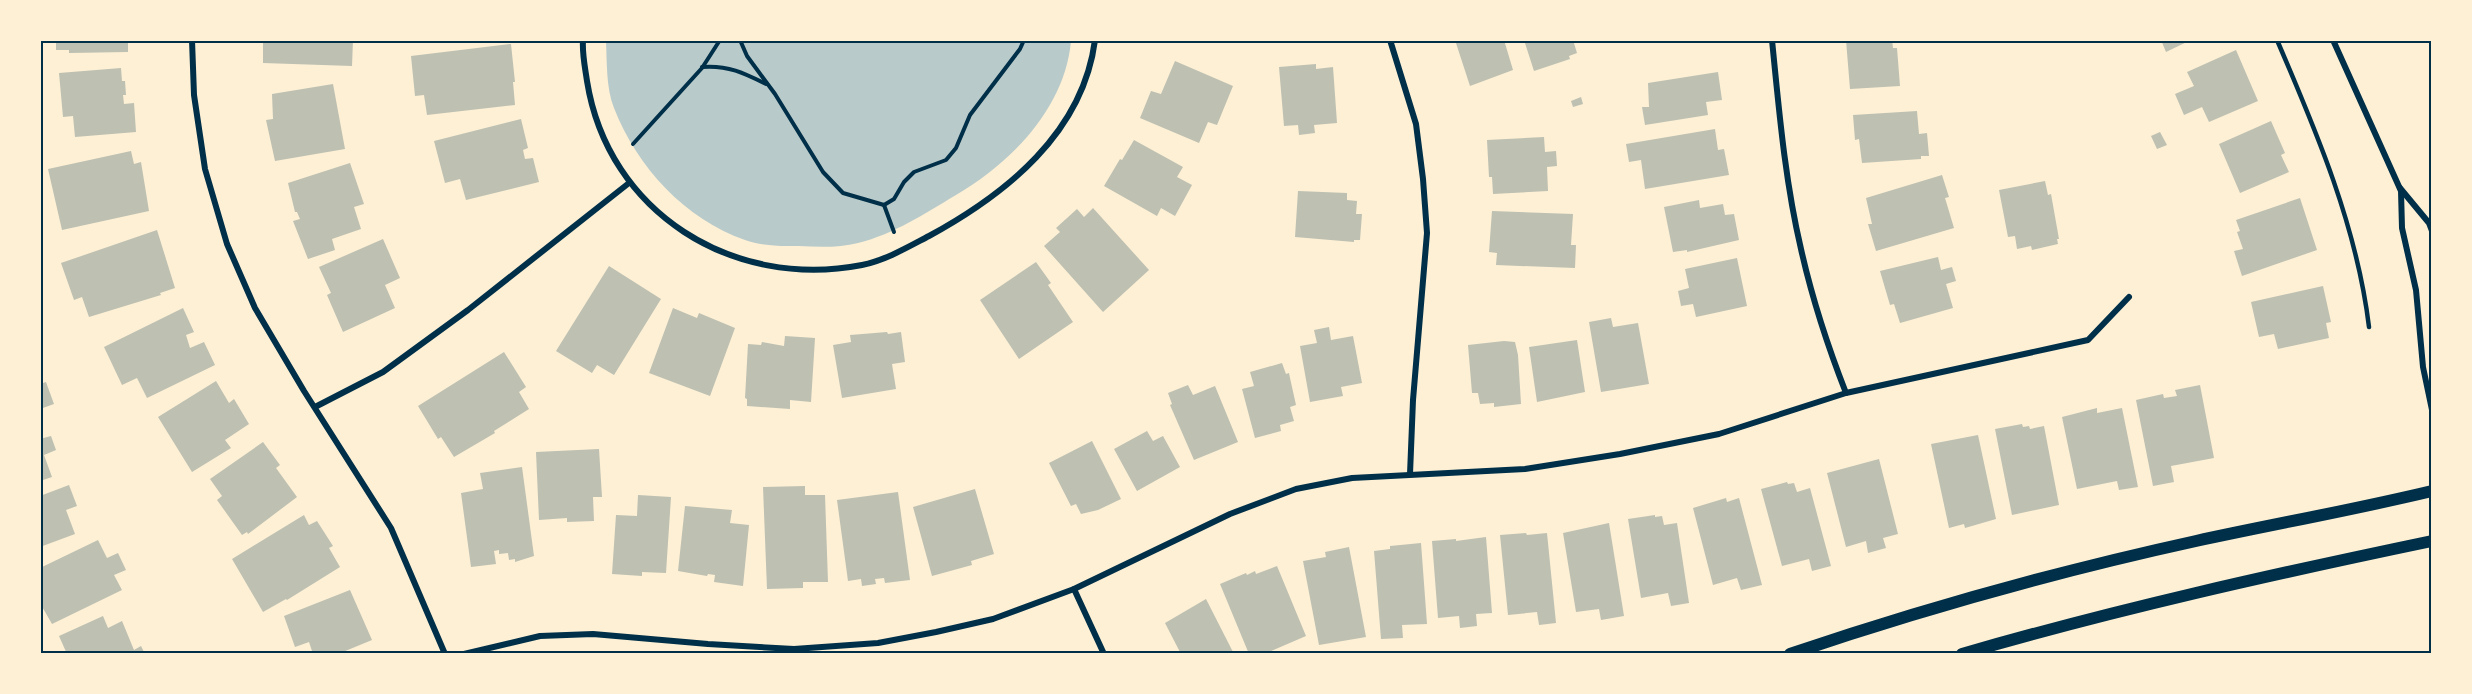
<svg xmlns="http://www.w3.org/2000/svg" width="2472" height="694" viewBox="0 0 2472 694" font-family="Roboto,sans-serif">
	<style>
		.green { fill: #b9caca }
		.building { fill: #bec0b2 }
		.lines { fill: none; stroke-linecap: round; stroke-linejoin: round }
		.path { stroke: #003049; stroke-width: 4 }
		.service { stroke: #003049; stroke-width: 4.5 }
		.minor { stroke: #003049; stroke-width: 6 }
		.secondary { stroke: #003049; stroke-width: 12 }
		.neatline { fill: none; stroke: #003049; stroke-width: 2 }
	</style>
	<rect width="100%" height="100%" fill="#fdf0d5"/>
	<path class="green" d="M606 41H1071C1065 108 1011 163 956 195 924 214 894 234 858 243 839 248 818 247 799 246 781 246 762 246 745 240 685 219 637 167 614 108 606 88 607 62 606 41Z"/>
	<g class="building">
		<path d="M56 40H128V52L69 53V50H56Z"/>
		<path d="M263 40H353L352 66 263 63Z"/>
		<path d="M1455 40H1504L1513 70 1470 86Z"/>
		<path d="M1524 40H1573L1577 53 1569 56 1570 59 1534 71Z"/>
		<path d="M1846 40H1892L1893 48H1897L1900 86 1850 89Z"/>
		<path d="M2161 40H2191L2166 52Z"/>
		<path d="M511 44 515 82H513L515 105 427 115 424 95 415 96 411 56Z"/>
		<path d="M2236 50 2258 101 2209 122 2202 107 2184 115 2175 94 2194 86 2187 72Z"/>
		<path d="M1175 61 1233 86 1217 125 1208 122 1199 143 1140 118 1151 91 1161 94Z"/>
		<path d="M1316 64V69L1333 67 1337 123 1314 125 1315 133 1299 135 1298 125 1284 126 1279 67Z"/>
		<path d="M121 68 122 81H125L126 95H123L124 104 134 103 136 132 75 137 73 116 63 117 59 73Z"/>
		<path d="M1718 72 1722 100 1706 102 1708 115 1645 125 1642 107H1649L1648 83Z"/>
		<path d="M333 84 345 149 275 161 266 120 273 119 272 94Z"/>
		<path d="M1581 97 1583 104 1573 107 1571 101Z"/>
		<path d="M1917 111 1919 134 1927 133 1929 156H1921V159L1862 163 1859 139 1855 140 1853 115Z"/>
		<path d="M521 119 528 148 523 150 525 159 533 158 539 182 466 200 460 179 445 183 434 141Z"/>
		<path d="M2271 121 2285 153 2281 155 2289 172 2240 193 2219 144Z"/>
		<path d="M1715 129 1718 150 1724 149 1729 175 1645 189 1641 160 1629 162 1626 144Z"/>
		<path d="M2160 132 2167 145 2157 149 2151 136Z"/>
		<path d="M1544 137 1545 152 1556 151 1557 166 1547 167 1548 191 1493 194 1492 177H1489L1487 140Z"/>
		<path d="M1134 140 1183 167 1177 177 1192 185 1175 216 1161 208 1157 216 1104 186 1120 159 1122 160Z"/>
		<path d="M131 151 134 164 141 162 149 211 62 230 48 169Z"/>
		<path d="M350 163 364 204 354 207 361 229 332 239 335 250 308 259 293 221 300 219 297 212H295L288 183Z"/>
		<path d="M1942 175 1949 197 1945 198 1954 228 1876 251 1868 224H1872L1866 198Z"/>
		<path d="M2045 181 2048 195 2051 194 2059 239H2057L2058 244 2032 250 2031 246 2017 249 2015 236 2008 237 1999 190Z"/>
		<path d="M1298 191 1347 193V200L1357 201 1356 214H1362L1360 240H1354V242L1295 237Z"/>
		<path d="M2300 198 2317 250 2242 276 2234 251 2243 249 2237 232 2240 231 2236 220Z"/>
		<path d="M1699 200 1700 208 1723 204 1725 215 1734 214 1739 240 1687 252V250L1673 252 1664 207Z"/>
		<path d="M1093 208 1149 270 1103 312 1044 246 1060 232 1056 228 1077 209 1084 217Z"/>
		<path d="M1492 211 1573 214 1571 245H1576L1575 268 1496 265 1497 253 1489 252Z"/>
		<path d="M157 230 175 288 160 293 161 295 89 317 82 297 74 300 61 263Z"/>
		<path d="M383 239 400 278 385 285 395 308 343 332 327 295 331 293 319 267Z"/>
		<path d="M1938 257 1941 270 1952 267 1956 281 1946 284 1953 308 1900 323 1894 304 1890 305 1880 271Z"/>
		<path d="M1737 258 1747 306 1696 317 1693 304 1681 306 1678 291 1689 288 1685 269Z"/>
		<path d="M1036 262 1051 283 1048 285 1073 322 1019 359 980 300Z"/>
		<path d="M609 266 661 299 614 375 597 365 592 373 556 351Z"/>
		<path d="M2323 286 2331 322 2326 323 2329 338 2278 349 2274 334 2259 337 2251 302Z"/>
		<path d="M183 308 194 332 186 335 190 348 204 342 215 365 147 398 137 378 122 385 104 347Z"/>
		<path d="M673 308 697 318 699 313 735 328 710 396 649 373Z"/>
		<path d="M1611 318 1613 327 1638 323 1649 384 1601 392 1589 322Z"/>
		<path d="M1329 327 1331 340 1353 336 1362 383 1341 387 1343 396 1310 402 1300 346 1317 343 1314 330Z"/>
		<path d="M887 332 888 334 901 332 905 362 892 364 896 389 842 398 833 345 851 342 850 335Z"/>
		<path d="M785 336 815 338 811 402 790 400V409L747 406V399L745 398 748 344 761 345 762 342 784 346Z"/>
		<path d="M1577 340 1585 392 1537 402 1529 347Z"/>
		<path d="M1504 341 1515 342 1518 355 1521 404 1494 407V403L1480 404 1478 393H1472L1468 345Z"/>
		<path d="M504 352 526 387 519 392 529 409 494 431 495 433 454 457 441 437 438 439 418 406Z"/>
		<path d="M1282 363 1286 374 1289 373 1290 378 1296 405 1290 407 1294 421 1280 425 1281 431 1255 438 1242 389 1254 386 1250 372Z"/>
		<path d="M216 381 229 403 234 399 249 424 225 440 231 448 192 472 158 417Z"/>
		<path d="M46 382 54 404 40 409V384Z"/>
		<path d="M1188 385 1193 395 1215 386 1238 442 1194 460 1170 405 1172 404 1168 393Z"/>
		<path d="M2200 385 2214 458 2171 466 2174 482 2153 486 2136 400 2163 394 2164 398 2177 396 2175 390Z"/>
		<path d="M2097 408V413L2122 408 2138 487 2119 490 2117 481 2077 489 2062 417Z"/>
		<path d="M2022 424 2023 427 2029 426 2030 429 2044 426 2059 505 2012 515 1995 429Z"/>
		<path d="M1147 431 1153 441 1163 436 1180 467 1137 491 1114 449Z"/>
		<path d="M1978 435 1996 519 1965 528 1964 524 1949 528 1931 444Z"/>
		<path d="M51 436 56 450 44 455 52 477 40 481V439Z"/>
		<path d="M1092 441 1121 499 1098 510 1081 514 1076 504 1071 506 1049 463Z"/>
		<path d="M263 442 280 465 276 468 297 497 248 534 247 532 242 535 217 500 222 496 210 479Z"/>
		<path d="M599 449 602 497H593L594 521 567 522V518L539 520 536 452Z"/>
		<path d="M1879 459 1898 534 1883 538 1886 548 1868 553 1866 541 1846 547 1827 473Z"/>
		<path d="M522 467 534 556 515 562V559L509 560 508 553 499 554V550L494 551 496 564 471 567 461 493 483 489 480 473Z"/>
		<path d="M1787 482 1788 484 1794 483 1797 492 1810 488 1831 566 1812 571 1809 559 1782 566 1761 489Z"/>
		<path d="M69 485 77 506 66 510 75 534 40 547V496Z"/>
		<path d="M805 486V495H825L828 582H803V588L767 589 763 487Z"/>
		<path d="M975 489 994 554 971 561 972 565 932 576 913 507Z"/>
		<path d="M898 492 910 580 885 583 884 578 875 579 876 584 862 586 861 579 848 581 837 500Z"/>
		<path d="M638 495 671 497 666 573 642 572V576L612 574 616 515 637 516Z"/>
		<path d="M1726 498 1727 502 1739 498 1762 585 1741 590 1737 578 1713 585 1693 508Z"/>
		<path d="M685 506 732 510 730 523 749 525 743 586 714 582 715 575 708 574 707 576 678 571Z"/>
		<path d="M304 515 309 525 317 521 333 546 329 548 340 567 287 600 286 599 263 612 232 559Z"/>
		<path d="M1655 515V517L1662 516 1664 525 1677 523 1689 603 1671 606 1668 593 1641 598 1628 519Z"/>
		<path d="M1609 523 1624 616 1601 620 1599 609 1576 612 1563 533Z"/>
		<path d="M1526 533 1527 535 1547 533 1556 623 1539 625 1537 612 1508 615 1500 535Z"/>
		<path d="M1486 537 1492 613 1476 614 1477 626 1460 628 1459 616 1438 618 1432 541 1456 539V541Z"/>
		<path d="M98 540 107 558 118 553 126 570 114 575 122 590 52 624 40 603V568Z"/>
		<path d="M1421 543 1427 624 1402 625 1403 638 1381 639 1374 551 1390 549V546Z"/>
		<path d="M1349 547 1366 637 1319 645 1303 561 1326 557 1325 552Z"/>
		<path d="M1277 566 1306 636 1264 654H1249L1220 584 1246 573 1247 575 1255 571 1256 574Z"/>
		<path d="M350 590 372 640 338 654H313L309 642 295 647 284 616Z"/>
		<path d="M1206 599 1234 654H1181L1165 623Z"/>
		<path d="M103 616 108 628 122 621 134 650 141 646 145 654H67L59 636Z"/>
	</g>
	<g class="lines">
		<g class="path">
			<path d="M740 40 747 56 775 94 823 172 843 193 884 205 894 199 904 182 914 172 946 160 956 148 970 115 1020 49 1024 40"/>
			<path d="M702 67C728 65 744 73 766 84"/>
			<path d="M633 144 702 68 720 40"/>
			<path d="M884 205 894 232"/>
		</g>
		<path class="service" d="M2277 40C2317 133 2357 227 2369 327"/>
		<g class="minor">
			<path d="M192 40 194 95 205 169 227 244 255 308 304 391 391 528 445 654"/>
			<path d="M583 40C582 54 585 67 587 81 608 213 733 290 862 265 886 260 908 247 929 236 1006 194 1083 133 1095 40"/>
			<path d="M1390 40 1416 124 1423 179 1427 233 1413 400 1410 474"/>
			<path d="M1772 40C1779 110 1785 181 1801 249 1812 298 1828 347 1846 393"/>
			<path d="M2333 40 2401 191 2402 228 2416 290 2423 367 2432 410"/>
			<path d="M2400 188 2429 223 2432 231"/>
			<path d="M315 407 383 372 468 310 629 183"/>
			<path d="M1074 589 1104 654"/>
			<path d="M464 654 540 636 593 634 708 644 794 649 878 643 936 632 993 619 1074 589 1230 514 1296 489 1352 478 1525 469 1620 454 1719 434 1846 393 2088 340 2129 297"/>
		</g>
		<g class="secondary">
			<path d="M1790 654C1923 609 2059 571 2196 541 2274 524 2353 510 2432 491"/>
			<path d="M1962 654C2117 609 2274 574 2432 541"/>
		</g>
	</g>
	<rect width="2472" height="694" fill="none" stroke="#fdf0d5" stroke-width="84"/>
	<rect x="42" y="42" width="2388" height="610" class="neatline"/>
</svg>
